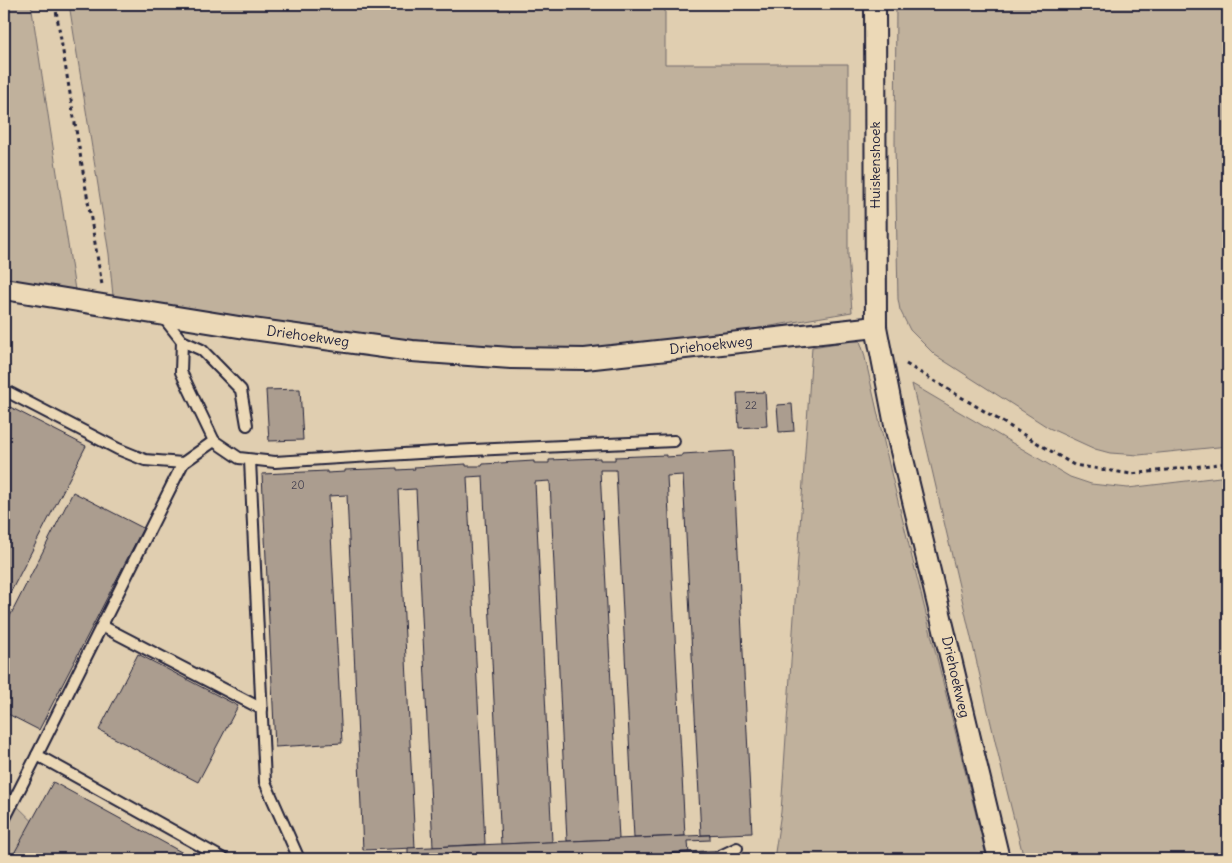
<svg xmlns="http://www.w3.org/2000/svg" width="1232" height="863" viewBox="0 0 1232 863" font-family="Delius,sans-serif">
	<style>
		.green { fill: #c0b19c; stroke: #716a6c }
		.building { fill: #ab9d8f; stroke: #22223b }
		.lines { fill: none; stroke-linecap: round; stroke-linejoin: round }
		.lane-casing { stroke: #22223b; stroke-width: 14 }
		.street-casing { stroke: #22223b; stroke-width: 24 }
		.path { stroke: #22223b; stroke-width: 3; stroke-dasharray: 4 4; stroke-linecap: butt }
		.lane { stroke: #ecd9b7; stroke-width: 10 }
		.street { stroke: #ecd9b7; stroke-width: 20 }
		.labels { text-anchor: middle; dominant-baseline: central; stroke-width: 4; stroke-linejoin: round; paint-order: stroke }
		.number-label { font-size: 11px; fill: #444150 }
		.street-label { font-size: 14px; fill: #22223b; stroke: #ecd9b7 }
	</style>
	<rect width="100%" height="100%" fill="#e0ceb0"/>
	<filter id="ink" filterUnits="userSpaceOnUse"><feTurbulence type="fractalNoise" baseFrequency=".02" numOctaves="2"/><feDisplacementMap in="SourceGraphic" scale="10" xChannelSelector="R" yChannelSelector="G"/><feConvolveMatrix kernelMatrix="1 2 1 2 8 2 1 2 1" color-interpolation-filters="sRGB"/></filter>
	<g filter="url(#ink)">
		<g class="green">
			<path d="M4 4H31L75 290 4 279Z"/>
			<path d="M69 4H665V64H848V255L852 312C765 326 678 346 590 348 433 352 269 320 113 296L109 254Z"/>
			<path d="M896 4H1228V446L1139 455 1110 453 1095 449 1049 428 935 355 910 330 900 310 898 299 895 144Z"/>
			<path d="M851 341H860L864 353 891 473 987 859H774L781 812 812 347Z"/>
			<path d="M912 384 1070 477 1091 484 1128 488 1228 476V859H1024L1003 775Z"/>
			<path d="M4 793 71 859H4Z"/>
		</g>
		<g class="building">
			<rect x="729" y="4" width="24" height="4"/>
			<path d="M300 389 303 440 269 441 266 390Z"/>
			<path d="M765 392 767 426 739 428 737 393Z"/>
			<path d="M792 404 794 431 779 432 777 405Z"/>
			<path d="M10 407 86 446 4 605V420Z"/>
			<path d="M733 451 752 833 701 835 683 475 667 476 685 836 634 838 616 470H600L619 839 567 841 550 481 535 482 552 842 501 844 483 476 467 477 485 844 433 847 416 489 398 490 415 848 363 850 347 495 329 496 342 743 275 747 262 474 327 471V473L345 472V470L397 468V470L415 469 414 467 466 464V466H482L483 464 534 461V463H549V460L600 458V460H615V457L666 455V457L682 456V454Z"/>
			<path d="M73 492 143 528 39 730 4 712V628Z"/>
			<path d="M138 654 238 706 198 782 99 730Z"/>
			<path d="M53 782 194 859H11Z"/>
			<path d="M710 835V840L688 841 689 854 576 859H431V853L408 854V848Z"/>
		</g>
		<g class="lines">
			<g class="lane-casing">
				<g id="lane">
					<path d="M163 317 182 341 202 350 241 390 247 425"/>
					<path d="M182 341 181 372 214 441 239 458 275 462 452 451 674 441"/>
					<path d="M4 390 118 449 145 460 183 463"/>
					<path d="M214 441 183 463 37 755 224 859"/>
					<path d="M250 460 265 782 299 859"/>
					<path d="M102 626 262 709"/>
					<path d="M4 820 37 755"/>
					<path d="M673 859 718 857 737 848"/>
				</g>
			</g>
			<g class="street-casing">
				<g id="street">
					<path d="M875 4 876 327 896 430 999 859"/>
					<path d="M4 289 245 328 412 351 511 358 585 359 876 327"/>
				</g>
			</g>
			<g class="path">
				<path d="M55 4 102 285"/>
				<path d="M906 364 1074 465 1131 474 1228 463"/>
			</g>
			<use href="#lane" class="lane"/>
			<use href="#street" class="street"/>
		</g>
	</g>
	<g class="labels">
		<g class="number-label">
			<text x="751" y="405">22</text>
			<text x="298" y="485">20</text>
		</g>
		<g class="street-label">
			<text transform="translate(875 165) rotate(-90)">Huiskenshoek</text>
			<text transform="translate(308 336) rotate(8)">Driehoekweg</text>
			<text transform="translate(711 345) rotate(-6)">Driehoekweg</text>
			<text transform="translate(956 677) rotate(77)">Driehoekweg</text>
		</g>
	</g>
	<rect width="1232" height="863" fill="none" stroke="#ecd9b7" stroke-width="20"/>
	<rect x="10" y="10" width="1212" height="843" fill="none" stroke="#22223b" stroke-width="2" filter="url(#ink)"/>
</svg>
